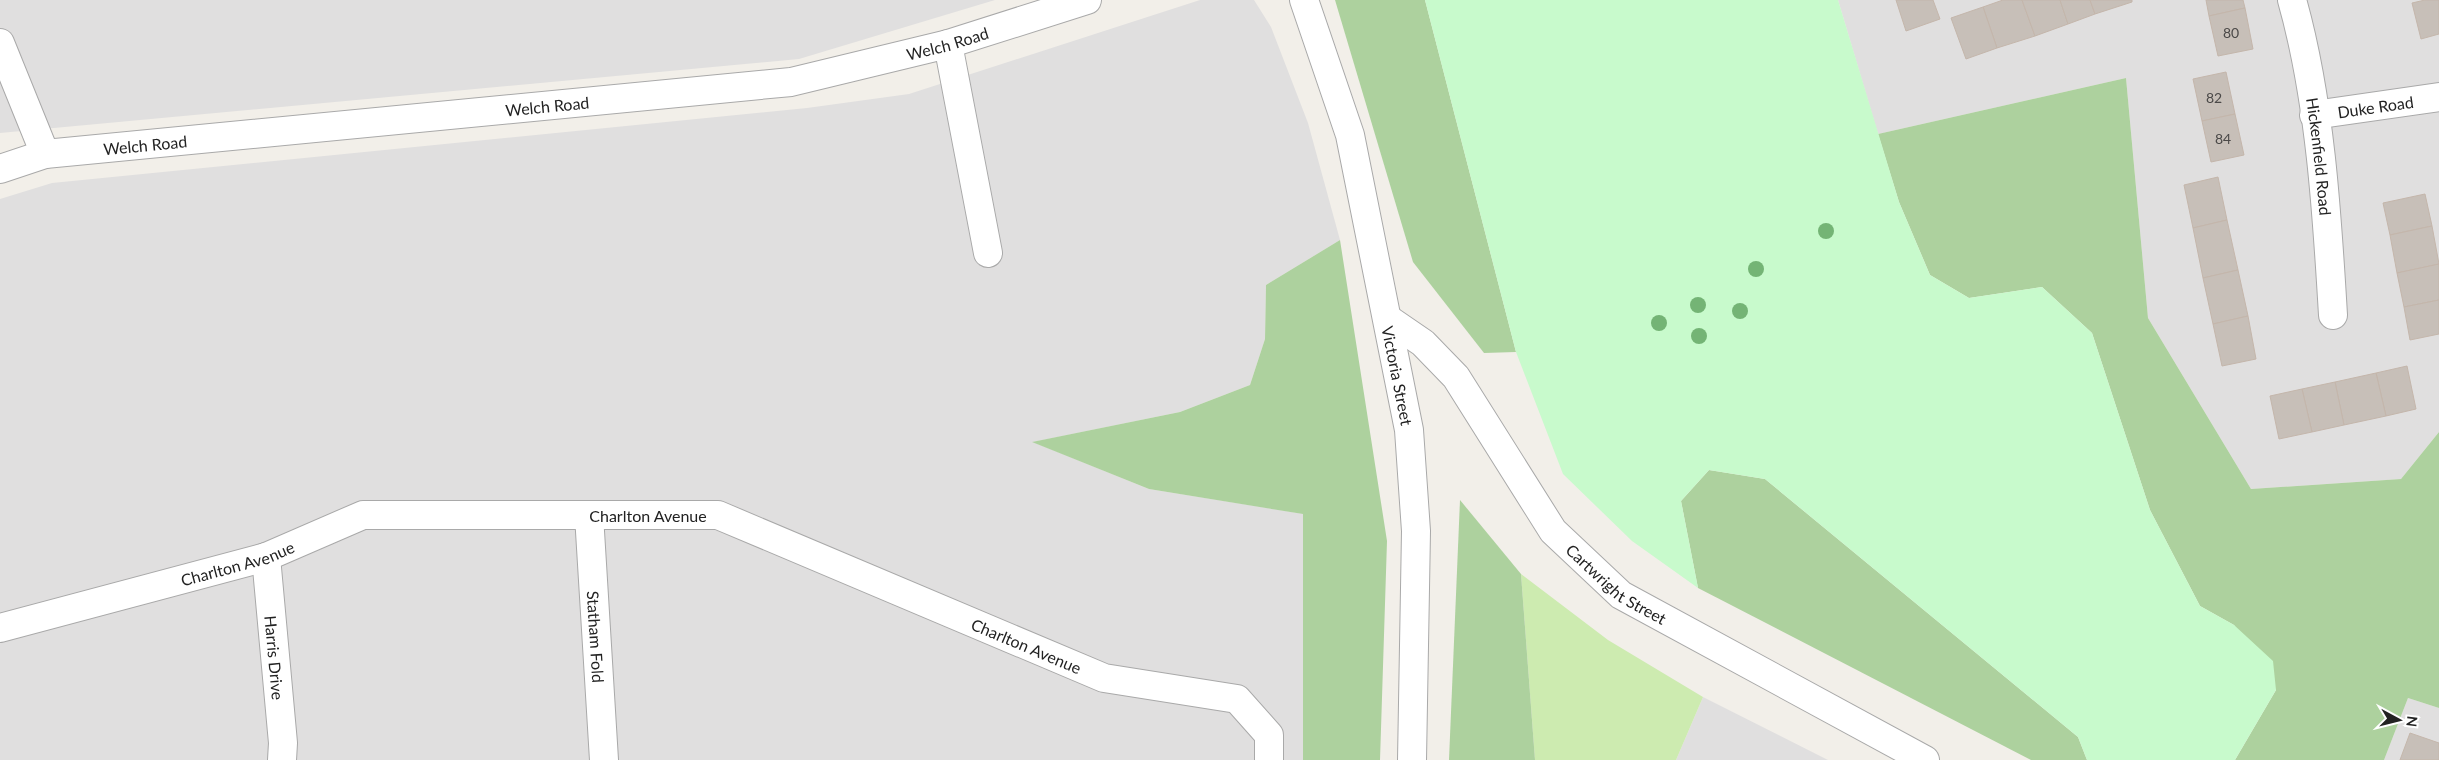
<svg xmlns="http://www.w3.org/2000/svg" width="2439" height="760" viewBox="0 0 2439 760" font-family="Lato,sans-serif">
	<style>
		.residential { fill: #e0dfdf }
		.grass { fill: #cdebb0 }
		.forest { fill: #add19e }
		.park { fill: #c8facc }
		.building { fill: #c7bfb8; stroke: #c4b6ab }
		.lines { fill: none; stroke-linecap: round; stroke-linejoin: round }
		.minor-casing { stroke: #a9a9a9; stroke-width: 30 }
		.minor { stroke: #fff; stroke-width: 28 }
		.tree { fill: #74b475 }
		.labels { text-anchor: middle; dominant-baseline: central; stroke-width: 4.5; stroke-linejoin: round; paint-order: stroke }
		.number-label { font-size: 14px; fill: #4b4948 }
		.street-label { font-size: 16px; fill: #222; stroke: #fff }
	</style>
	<rect width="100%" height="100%" fill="#f2efe9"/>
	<g class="residential">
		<path d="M0 0H995L799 59 0 133Z"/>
		<path d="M1200 0H1254L1271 27 1308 123 1340 240 1266 285 1265 339 1250 385 1180 412 1033 442 1149 489 1304 514 1303 760H0V199L52 183 807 108 909 94Z"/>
		<path d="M1838 0H2439V432L2401 479 2251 489 2148 318 2126 78 1878 134Z"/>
		<path d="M1703 697 1828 760H1676Z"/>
		<path d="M2408 698 2439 708V760H2384Z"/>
	</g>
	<path class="grass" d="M1521 574 1608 640 1703 697 1676 760H1535Z"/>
	<g class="forest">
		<path d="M1335 0H1425L1516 352 1484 353 1413 262Z"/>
		<path d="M2126 78 2148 318 2251 489 2401 479 2439 432V708L2408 698 2384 760H2235L2276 690 2234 625 2200 606 2150 510 2092 333 2042 287 1969 298 1930 275 1899 202 1878 134Z"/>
		<path d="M1340 240 1387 541 1380 760H1303V514L1149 489 1032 442 1180 412 1250 385 1265 339 1266 285Z"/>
		<path d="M1709 470 1765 479 2078 737 2087 760H2031L1698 588 1681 501Z"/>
		<path d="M1460 500 1521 574 1535 760H1449Z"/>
	</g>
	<path class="park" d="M1425 0H1838L1899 202 1930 275 1969 298 2042 287 2092 333 2150 510 2200 606 2234 625 2273 661 2276 690 2235 760H2087L2078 737 1765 479 1709 470 1681 501 1698 588 1632 541 1563 474 1516 352Z"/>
	<g class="building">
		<path d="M1896 0H1933L1940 19 1906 31Z"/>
		<path d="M2003 0H2022L2035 36 1997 48 1983 7Z"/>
		<path d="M2022 0H2060L2068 24 2035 36Z"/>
		<path d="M2060 0H2090L2095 14 2068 24Z"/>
		<path d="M2090 0H2132V2L2095 14Z"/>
		<path d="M2206 0H2243L2245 8 2209 16Z"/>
		<path d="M2425 0H2439V34L2421 39 2412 3Z"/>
		<path d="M1983 7 1997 48 1966 59 1951 18Z"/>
		<path d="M2245 8 2253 49 2218 56 2209 16Z"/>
		<path d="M2226 72 2235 114 2202 121 2193 79Z"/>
		<path d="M2235 114 2244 155 2211 162 2202 121Z"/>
		<path d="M2218 177 2227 220 2193 228 2184 185Z"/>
		<path d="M2425 194 2432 226 2390 235 2383 203Z"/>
		<path d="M2227 220 2238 270 2203 278 2193 228Z"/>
		<path d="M2432 226 2439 264 2397 273 2390 235Z"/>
		<path d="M2439 264V300L2404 307 2397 273Z"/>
		<path d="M2238 270 2248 316 2213 324 2203 278Z"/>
		<path d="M2439 300V334L2410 340 2404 307Z"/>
		<path d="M2248 316 2256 359 2222 366 2213 324Z"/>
		<path d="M2407 366 2416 409 2386 416 2376 373Z"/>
		<path d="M2376 373 2386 416 2344 425 2335 382Z"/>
		<path d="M2335 382 2344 425 2312 432 2302 389Z"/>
		<path d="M2302 389 2312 432 2279 439 2270 396Z"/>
		<path d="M2410 733 2439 743V760H2400Z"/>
	</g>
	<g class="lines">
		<g class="minor-casing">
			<g id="minor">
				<path id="s1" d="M1304 0 1350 135 1409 430 1416 531 1412 760"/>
				<path id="s2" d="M2292 0C2320 99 2327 213 2333 315"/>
				<path d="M0 43 45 154"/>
				<path d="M948 44 988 253"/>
				<path id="s3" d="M2314 115 2439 97"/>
				<path id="s4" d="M0 169 45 154 791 82 948 44 1087 0"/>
				<path id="s5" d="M1388 319 1423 343 1456 377 1553 531 1621 595 1925 760"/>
				<path id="s6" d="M589 515 604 760"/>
				<path id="s7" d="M266 557 283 743 282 760"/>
				<path id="s8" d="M0 628 266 557 363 515H718L1104 678 1237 699 1269 735V760"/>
			</g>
		</g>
		<use href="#minor" class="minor"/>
	</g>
	<g class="tree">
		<circle cx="1826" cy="231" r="8"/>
		<circle cx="1756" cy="269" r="8"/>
		<circle cx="1698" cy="305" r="8"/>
		<circle cx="1740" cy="311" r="8"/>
		<circle cx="1659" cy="323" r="8"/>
		<circle cx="1699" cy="336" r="8"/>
	</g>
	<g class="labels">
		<g class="number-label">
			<text x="2231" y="32">80</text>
			<text x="2214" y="97">82</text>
			<text x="2223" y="138">84</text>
		</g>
		<g class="street-label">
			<text stroke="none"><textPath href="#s4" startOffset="958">Welch Road</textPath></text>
			<text stroke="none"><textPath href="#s4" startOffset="552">Welch Road</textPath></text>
			<text stroke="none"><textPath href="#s3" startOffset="62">Duke Road</textPath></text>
			<text stroke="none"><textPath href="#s4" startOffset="148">Welch Road</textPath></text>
			<text stroke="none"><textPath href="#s2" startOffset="159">Hickenfield Road</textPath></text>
			<text stroke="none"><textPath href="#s1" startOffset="388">Victoria Street</textPath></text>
			<text stroke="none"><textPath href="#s8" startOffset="666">Charlton Avenue</textPath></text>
			<text stroke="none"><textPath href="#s8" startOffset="246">Charlton Avenue</textPath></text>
			<text stroke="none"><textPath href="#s5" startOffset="355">Cartwright Street</textPath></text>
			<text stroke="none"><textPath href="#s6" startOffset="122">Statham Fold</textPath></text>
			<text stroke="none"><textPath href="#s8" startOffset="1071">Charlton Avenue</textPath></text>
			<text stroke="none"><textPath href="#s7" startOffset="101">Harris Drive</textPath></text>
		</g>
	</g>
	<g transform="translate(2399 720) rotate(97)" stroke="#ffffff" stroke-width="4" paint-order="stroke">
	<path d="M0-4L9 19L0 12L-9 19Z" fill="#222222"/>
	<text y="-8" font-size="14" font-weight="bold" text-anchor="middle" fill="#222222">N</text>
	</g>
</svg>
